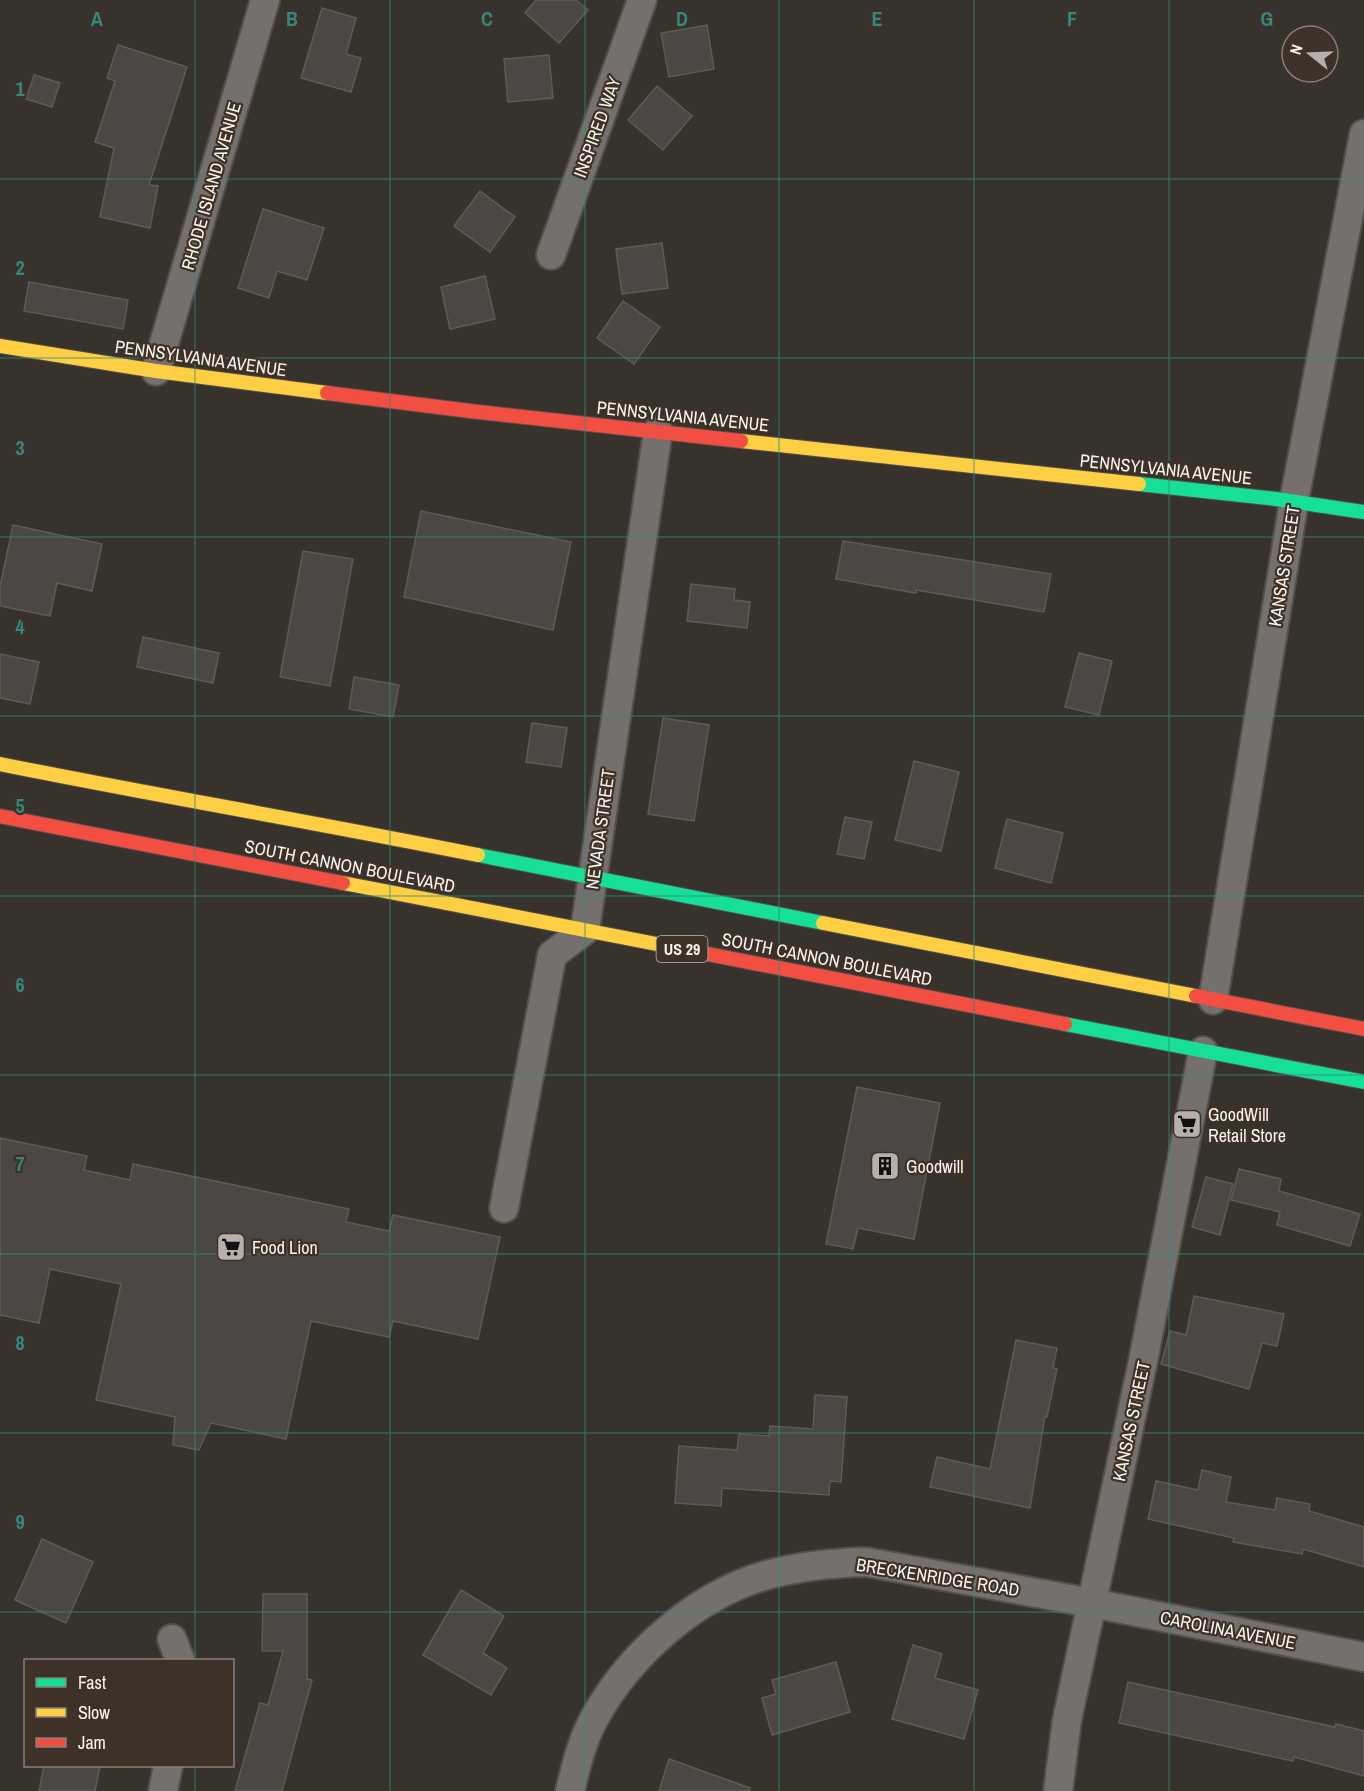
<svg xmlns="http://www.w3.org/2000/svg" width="1364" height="1791" viewBox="0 0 1364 1791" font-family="'Archivo Narrow',sans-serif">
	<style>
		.building { fill: #4c4743; stroke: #605a56; stroke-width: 1.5 }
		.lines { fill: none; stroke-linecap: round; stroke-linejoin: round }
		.street-casing { stroke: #544e4a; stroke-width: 32 }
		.fast-casing { stroke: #544e4a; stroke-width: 16 }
		.slow-casing { stroke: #544e4a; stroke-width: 16 }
		.jam-casing { stroke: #544e4a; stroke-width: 16 }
		.street { stroke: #75706d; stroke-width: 28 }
		.fast { stroke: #16e098; stroke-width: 14 }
		.slow { stroke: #ffcf43; stroke-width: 14 }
		.jam { stroke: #f24e42; stroke-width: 14 }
		.grid { fill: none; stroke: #328981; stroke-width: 1.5; stroke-opacity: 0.55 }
		.labels { text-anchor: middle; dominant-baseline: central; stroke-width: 4.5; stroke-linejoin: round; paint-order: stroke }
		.shield { fill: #3d3128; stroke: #c2b9b2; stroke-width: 1.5 }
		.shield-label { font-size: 16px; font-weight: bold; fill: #fbf3ed }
		.street-label { font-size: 18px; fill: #fbf3ed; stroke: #3d3128 }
		.poi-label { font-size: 18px; fill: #fbf3ed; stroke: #3d3128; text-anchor: start }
		.grid-label { font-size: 20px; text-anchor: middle; font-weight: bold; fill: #328981; stroke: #3d3128; stroke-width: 4.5; stroke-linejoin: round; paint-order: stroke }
	</style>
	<rect width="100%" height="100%" fill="#38322d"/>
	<g class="building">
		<path d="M536 0H576L588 10 559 43 525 13Z"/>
		<path d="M322 8 356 18 346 54 361 58 351 92 301 78Z"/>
		<path d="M707 25 714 69 669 77 661 33Z"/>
		<path d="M118 45 187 67 149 185 158 186 150 228 100 217 114 148 95 142 115 81 107 78Z"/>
		<path d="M549 55 553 98 508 102 504 59Z"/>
		<path d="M34 75 60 83 52 107 26 99Z"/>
		<path d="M657 86 692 116 663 150 628 120Z"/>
		<path d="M480 191 515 217 490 252 454 226Z"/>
		<path d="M263 209 324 228 307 280 277 271 269 298 238 288Z"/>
		<path d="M662 243 668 288 622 294 616 249Z"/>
		<path d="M485 276 495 319 450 329 441 287Z"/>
		<path d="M29 282 128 300 123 329 24 311Z"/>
		<path d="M623 301 660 327 634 364 597 338Z"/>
		<path d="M421 511 571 542 553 630 404 597Z"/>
		<path d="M13 525 102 544 92 591 57 583 50 616 0 606V587Z"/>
		<path d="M843 541 1051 574 1044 612 916 590V593L836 579Z"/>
		<path d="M303 551 353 559 330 686 280 677Z"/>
		<path d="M691 584 735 589 734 600 750 602 747 628 687 621Z"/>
		<path d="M143 637 219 653 213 683 137 667Z"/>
		<path d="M1079 653 1112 661 1099 715 1065 707Z"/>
		<path d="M0 654 39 662 30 704 0 698Z"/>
		<path d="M354 677 399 685 393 717 349 709Z"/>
		<path d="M663 718 709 725 694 821 648 814Z"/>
		<path d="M532 723 567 728 561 767 526 762Z"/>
		<path d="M914 761 959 772 941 851 895 840Z"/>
		<path d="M845 817 872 822 864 859 837 854Z"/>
		<path d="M1007 819 1063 833 1051 883 995 868Z"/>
		<path d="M857 1087 940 1103 914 1239 858 1228 853 1249 826 1244Z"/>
		<path d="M0 1138 87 1156 84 1170 130 1180 133 1164 349 1209 346 1222 389 1231 393 1215 500 1237 478 1339 393 1321 389 1337 311 1321 286 1439 211 1423 199 1450 173 1445 175 1417 96 1400 121 1284 50 1269 39 1323 0 1315Z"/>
		<path d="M1239 1169 1281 1179 1279 1191 1360 1214 1350 1246 1277 1225 1280 1212 1231 1200Z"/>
		<path d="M1206 1177 1233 1184 1220 1235 1192 1227Z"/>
		<path d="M1194 1296 1284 1314 1277 1346 1262 1343 1249 1389 1161 1364 1170 1331 1186 1335Z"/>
		<path d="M1016 1340 1057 1348 1053 1368 1057 1369 1047 1417 1045 1416 1030 1508 930 1487 937 1457 990 1469Z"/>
		<path d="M815 1395 847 1397 841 1482 830 1481 829 1495 722 1488 721 1506 675 1503 679 1446 737 1450 739 1434 769 1436 770 1426 813 1429Z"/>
		<path d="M1202 1470 1231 1477 1226 1502 1275 1510 1277 1498 1310 1504 1309 1511 1364 1527V1567L1303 1549 1302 1554 1233 1542 1234 1538 1148 1519 1156 1481 1198 1490Z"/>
		<path d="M42 1539 93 1562 66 1623 15 1600Z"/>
		<path d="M461 1590 504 1616 483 1653 507 1668 491 1695 423 1655Z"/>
		<path d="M263 1594H307V1679L312 1680 282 1791H235L260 1703 268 1705 283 1651H262Z"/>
		<path d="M913 1645 942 1654 935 1678 978 1690 964 1739 892 1719Z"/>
		<path d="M836 1662 850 1712 772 1735 762 1698 776 1694 772 1680Z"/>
		<path d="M1128 1682 1335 1727 1336 1724 1364 1731V1776L1294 1757 1293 1761 1119 1723Z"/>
		<path d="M669 1759 750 1788 749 1791H659Z"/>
		<path d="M44 1766H100L95 1791H39Z"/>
	</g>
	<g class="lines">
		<g class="street-casing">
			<g id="street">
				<path d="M551 255 642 0"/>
				<path d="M156 371 265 0"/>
				<path d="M1213 1000 1294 501 1364 134"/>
				<path d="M504 1208 552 955 585 930 658 431"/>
				<path d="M172 1639 180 1660"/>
				<path d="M163 1791 168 1766"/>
				<path d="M570 1791C576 1766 582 1740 595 1717 630 1654 696 1595 767 1575 799 1566 833 1563 866 1562L1092 1603 1364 1657"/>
				<path d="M1058 1791 1067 1720 1143 1361 1203 1051"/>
			</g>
		</g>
		<g class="fast-casing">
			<g id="fast">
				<path d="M1139 484 1276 499 1364 512"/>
				<path d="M478 855 823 923"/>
				<path d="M1065 1024 1364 1082"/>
			</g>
		</g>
		<g class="slow-casing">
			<g id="slow">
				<path d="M0 346 156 371 327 393"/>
				<path d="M741 441 1139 484"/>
				<path d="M0 764C159 796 319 823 478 855"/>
				<path d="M343 883 672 947"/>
				<path d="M823 923 1196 996"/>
			</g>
		</g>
		<g class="jam-casing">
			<g id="jam">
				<path d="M327 393 470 411 741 441"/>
				<path d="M0 816 343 883"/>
				<path d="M672 947 1065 1024"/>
				<path d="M1196 996 1364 1029"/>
			</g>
		</g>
		<use href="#street" class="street"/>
		<use href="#fast" class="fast"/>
		<use href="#slow" class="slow"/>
		<use href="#jam" class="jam"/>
	</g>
	<path class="grid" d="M195 0V1660M390 0V1791M585 0V1791M779 0V1791M974 0V1791M1169 0V1791M0 179H1364M0 358H1364M0 537H1364M0 716H1364M0 896H1364M0 1075H1364M0 1254H1364M0 1433H1364M0 1612H1364M195 1766V1791"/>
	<defs>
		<g id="supermarket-square" transform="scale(1.5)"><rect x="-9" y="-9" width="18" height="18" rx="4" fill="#b7afaa" stroke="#3d3128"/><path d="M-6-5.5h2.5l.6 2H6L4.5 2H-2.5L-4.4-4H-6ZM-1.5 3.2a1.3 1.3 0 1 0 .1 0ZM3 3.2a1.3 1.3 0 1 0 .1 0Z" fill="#111"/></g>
		<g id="building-square" transform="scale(1.5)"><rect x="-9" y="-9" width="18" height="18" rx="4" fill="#b7afaa" stroke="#3d3128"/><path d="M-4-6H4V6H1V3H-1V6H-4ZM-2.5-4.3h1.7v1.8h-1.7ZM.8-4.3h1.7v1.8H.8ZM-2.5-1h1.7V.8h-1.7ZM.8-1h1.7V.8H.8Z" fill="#111"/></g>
	</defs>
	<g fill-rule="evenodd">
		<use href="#supermarket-square" x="1187" y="1124"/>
		<use href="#building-square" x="885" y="1166"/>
		<use href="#supermarket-square" x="231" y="1247"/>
	</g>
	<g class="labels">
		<rect class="shield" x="656.5" y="936" width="51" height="26" rx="4.5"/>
		<g class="shield-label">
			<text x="682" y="949">US 29</text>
		</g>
		<g class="street-label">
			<text transform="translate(597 127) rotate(-70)">INSPIRED WAY</text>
			<text transform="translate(211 186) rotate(-74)">RHODE ISLAND AVENUE</text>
			<text transform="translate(201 358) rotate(8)">PENNSYLVANIA AVENUE</text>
			<text transform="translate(683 416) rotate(6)">PENNSYLVANIA AVENUE</text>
			<text transform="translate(1166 469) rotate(6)">PENNSYLVANIA AVENUE</text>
			<text transform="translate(1284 566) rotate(-81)">KANSAS STREET</text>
			<text transform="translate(600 829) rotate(-82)">NEVADA STREET</text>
			<text transform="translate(350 866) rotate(11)">SOUTH CANNON BOULEVARD</text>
			<text transform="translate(827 959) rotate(11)">SOUTH CANNON BOULEVARD</text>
			<text transform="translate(1131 1421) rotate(-78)">KANSAS STREET</text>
			<text transform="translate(938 1577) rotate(9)">BRECKENRIDGE ROAD</text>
			<text transform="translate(1228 1630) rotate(11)">CAROLINA AVENUE</text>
		</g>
		<g class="poi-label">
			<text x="1208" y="1114">GoodWill<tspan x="1208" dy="21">Retail Store</tspan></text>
			<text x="906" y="1166">Goodwill</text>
			<text x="252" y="1247">Food Lion</text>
		</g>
	</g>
	<g class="grid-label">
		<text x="97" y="26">A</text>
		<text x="292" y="26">B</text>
		<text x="487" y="26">C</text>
		<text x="682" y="26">D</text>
		<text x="877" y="26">E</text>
		<text x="1072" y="26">F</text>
		<text x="1267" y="26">G</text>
		<text x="20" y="96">1</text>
		<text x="20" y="275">2</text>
		<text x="20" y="455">3</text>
		<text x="20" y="634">4</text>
		<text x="20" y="813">5</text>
		<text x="20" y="992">6</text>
		<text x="20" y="1171">7</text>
		<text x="20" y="1350">8</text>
		<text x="20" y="1529">9</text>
	</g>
	<rect x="24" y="1659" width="210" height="108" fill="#3d3128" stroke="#897f77" stroke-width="1.5"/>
	<rect x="36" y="1678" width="30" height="9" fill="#16e098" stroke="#897f77" stroke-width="1.5"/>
	<text x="78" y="1689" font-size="18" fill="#fbf3ed">Fast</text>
	<rect x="36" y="1708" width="30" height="9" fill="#ffcf43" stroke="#897f77" stroke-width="1.5"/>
	<text x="78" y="1719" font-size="18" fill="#fbf3ed">Slow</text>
	<rect x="36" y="1738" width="30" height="9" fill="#f24e42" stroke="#897f77" stroke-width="1.5"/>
	<text x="78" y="1749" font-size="18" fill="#fbf3ed">Jam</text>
	<g transform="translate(1310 54) rotate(288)"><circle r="28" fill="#3d3128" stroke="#897f77" stroke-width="1.5"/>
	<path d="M0-4.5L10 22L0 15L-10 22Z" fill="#b7afaa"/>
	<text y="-9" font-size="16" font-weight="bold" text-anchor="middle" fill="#fbf3ed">N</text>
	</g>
</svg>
